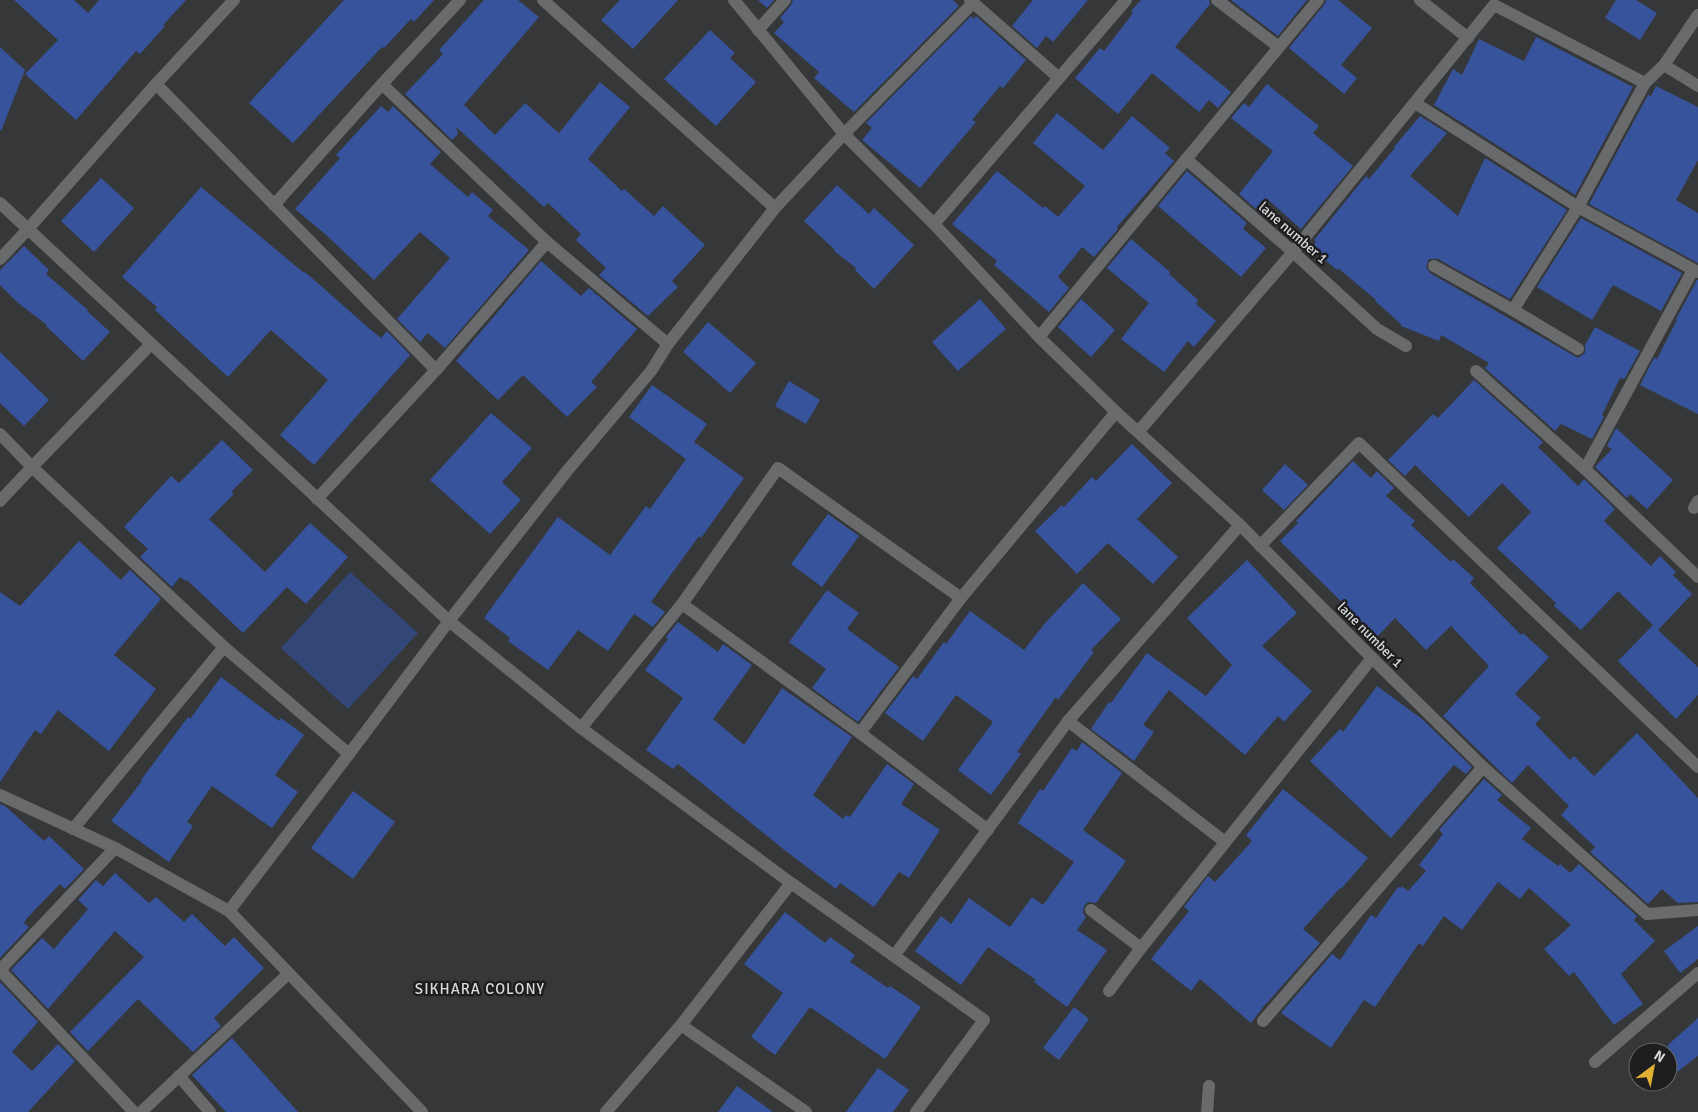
<svg xmlns="http://www.w3.org/2000/svg" width="1698" height="1112" viewBox="0 0 1698 1112" font-family="Signika,sans-serif">
	<style>
		.green { fill: #324778 }
		.building { fill: #36539c }
		.lines { fill: none; stroke-linecap: round; stroke-linejoin: round }
		.minor { stroke: #696a6b; stroke-width: 12 }
		.labels { text-anchor: middle; dominant-baseline: central; stroke-width: 5; stroke-linejoin: round; paint-order: stroke }
		.street-label { font-size: 14px; fill: #d8d9db; stroke: #1e1e1f }
		.neighbourhood-label { font-size: 15px; letter-spacing: 1px; fill: #d9dbde; stroke: #1e1e1f }
	</style>
	<rect width="100%" height="100%" fill="#363739"/>
	<path class="green" d="M350 572 418 633 348 709 281 648Z"/>
	<g class="building">
		<path d="M14 0H74L88 13 99 0H186L163 25 165 26 140 54 136 51 76 120 25 74 58 40Z"/>
		<path d="M344 0H434L414 22 411 19 384 48 382 47 293 143 249 103Z"/>
		<path d="M484 0H518L539 17 464 105 495 135 525 103 559 133 600 82 630 107 588 159 622 191 624 189 654 216 663 206 705 245 672 281 678 287 648 316 599 275 606 268 576 240 581 234 548 203 544 207 456 127 458 134 452 140 405 94 443 54 439 50Z"/>
		<path d="M620 0H678L633 49 601 20Z"/>
		<path d="M758 0H774L767 8Z"/>
		<path d="M793 0H953L959 6 854 112 814 78 819 72 774 33 784 22 780 18 791 5Z"/>
		<path d="M1033 0H1088L1053 42 1046 36 1037 48 1012 26Z"/>
		<path d="M1141 0H1209L1210 4 1175 47 1231 92 1218 108 1209 100 1199 112 1152 73 1118 114 1075 78 1100 48 1104 51 1133 13 1131 11Z"/>
		<path d="M1231 0H1307L1278 36Z"/>
		<path d="M1326 0H1338L1372 28 1341 65 1357 78 1344 94 1289 48 1324 5Z"/>
		<path d="M1616 0H1636L1657 13 1640 40 1605 18Z"/>
		<path d="M971 16 974 19 976 16 1026 60 1003 88 1000 86 972 120 976 122 920 188 862 140 872 128 866 123Z"/>
		<path d="M710 30 735 53 730 58 756 82 716 126 664 79Z"/>
		<path d="M1536 37 1633 87 1575 195 1434 105 1453 69 1462 75 1479 39 1524 61Z"/>
		<path d="M0 47 25 70 1 131 0 130Z"/>
		<path d="M1267 84 1319 126 1313 133 1353 166 1301 229 1266 198 1257 210 1239 194 1273 151 1231 118 1244 103 1249 107Z"/>
		<path d="M1656 86 1698 107V160L1676 200 1698 213V263L1589 204 1648 95 1651 96Z"/>
		<path d="M381 106 388 112 393 106 441 152 430 164 468 197 472 192 493 210 488 216 529 250 445 348 428 333 420 342 397 319 450 258 420 232 374 280 325 234 295 209 340 158 336 155Z"/>
		<path d="M1057 113 1103 150 1132 116 1170 148 1165 153 1174 161 1117 227 1118 229 1094 257 1082 247 1058 277 1069 288 1049 312 994 265 997 261 952 224 997 171 1043 208 1045 206 1058 217 1085 186 1033 143Z"/>
		<path d="M1420 116 1447 133 1410 176 1458 216 1485 158 1567 210 1510 299 1438 259H1429L1426 267 1430 273 1578 358 1585 353V345L1595 327 1640 351 1625 378 1623 379 1620 378 1602 415 1604 417 1592 439 1561 424 1555 431 1485 368 1489 363 1441 335 1439 341 1401 326V324L1375 301 1376 300 1338 268 1337 270 1311 248 1316 242 1314 240 1366 176 1369 179 1395 148 1394 147Z"/>
		<path d="M1187 171 1247 223 1243 229 1266 248 1241 277 1158 206Z"/>
		<path d="M101 178 134 208 94 252 61 221Z"/>
		<path d="M837 185 869 214 874 208 914 245 874 289 855 270 856 268 834 251 835 250 804 221Z"/>
		<path d="M201 187 304 273 305 272 371 330 381 338 387 331 410 355 314 465 280 435 328 380 271 330 228 377 155 310 157 307 122 277Z"/>
		<path d="M1581 218 1682 273 1661 311 1613 285 1592 320 1537 287Z"/>
		<path d="M1131 239 1170 272 1169 274 1198 300 1196 304 1216 321 1194 347 1188 341 1164 372 1121 339 1149 303 1107 268Z"/>
		<path d="M24 246 49 270 46 274 88 310 87 311 110 332 83 361 46 326 47 325 18 303 0 285V270Z"/>
		<path d="M541 261 581 296 589 288 637 329 591 382 597 387 567 417 523 375 498 400 456 361Z"/>
		<path d="M1697 280H1698V414L1640 385 1654 358 1657 359 1677 320 1676 319Z"/>
		<path d="M980 299 1006 329 958 371 932 342Z"/>
		<path d="M1081 299 1115 330 1091 357 1058 327Z"/>
		<path d="M708 322 756 363 730 393 683 352Z"/>
		<path d="M0 352 49 400 24 426 0 403Z"/>
		<path d="M1474 380 1543 442 1538 447 1578 486 1584 479 1615 509 1604 521 1651 566 1660 556 1676 572 1673 575 1692 594 1658 630 1698 667V695L1676 719 1618 661 1653 625 1618 591 1581 630 1554 606 1556 603 1497 548 1531 512 1502 483 1469 517 1415 465 1405 476 1388 460 1433 414 1438 418Z"/>
		<path d="M789 381 820 400 806 424 775 406Z"/>
		<path d="M652 385 707 424 694 442 744 478 701 538 699 536 651 602 665 612 653 627 634 614 608 651 578 630 548 670 508 641 510 638 484 618 558 517 610 555 646 506 650 509 686 459 629 417Z"/>
		<path d="M491 413 532 448 502 482 521 500 490 534 430 480Z"/>
		<path d="M1616 428 1673 480 1647 509 1630 494 1627 498 1595 467 1612 449 1607 446Z"/>
		<path d="M222 440 253 470 231 492 234 494 209 519 265 572 310 523 348 557 306 604 287 587 243 633 187 580 186 581 180 577 172 587 140 557 148 549 124 527 171 476 179 483Z"/>
		<path d="M1132 444 1172 483 1137 519 1178 557 1153 584 1108 543 1077 574 1035 531 1062 505 1064 507 1092 477 1096 481Z"/>
		<path d="M1353 461 1371 478 1377 471 1394 488 1386 496 1415 521 1411 525 1451 562 1453 559 1474 578 1470 583 1521 635 1523 633 1549 657 1515 694 1541 718 1535 724 1570 760 1574 756 1594 776 1637 733 1698 798V902L1678 903 1662 889 1648 904 1590 852 1595 847 1561 815 1569 806 1528 765 1512 783 1443 716 1489 666 1451 626 1426 650 1395 618 1377 637 1280 541 1298 523 1296 521Z"/>
		<path d="M1285 464 1308 485 1284 510 1262 490Z"/>
		<path d="M828 514 859 536 822 587 791 564Z"/>
		<path d="M79 541 121 580 130 570 161 599 114 655 156 689 109 751 58 710 41 734 35 730 0 782V592L20 606Z"/>
		<path d="M1247 560 1297 613 1262 646 1312 691 1284 722 1278 716 1245 755 1169 690 1143 725 1154 732 1134 761 1091 729 1109 702 1111 703 1147 653 1206 696 1232 665 1187 618Z"/>
		<path d="M1083 583 1121 619 1091 650 1094 652 1058 700 1056 697 1017 752 1021 754 991 795 958 770 993 722 956 695 923 741 885 713 913 676 917 679 944 642 946 644 970 611 1024 650 1046 622Z"/>
		<path d="M827 590 859 613 847 629 899 667 858 722 812 688 826 669 789 642Z"/>
		<path d="M678 622 718 652 723 644 752 665 713 719 744 745 782 688 852 737 813 795 843 819 846 815 850 817 887 764 914 784 901 804 940 830 909 878 899 872 874 907 840 883 836 889 787 852 678 764 673 769 646 750 683 698 645 670 668 639 666 637Z"/>
		<path d="M221 677 279 721 281 718 304 735 275 775 298 792 272 828 212 786 187 822 193 826 169 862 111 821 142 781 141 780 188 717 190 719Z"/>
		<path d="M1377 686 1422 719 1472 767 1466 774 1454 765 1391 838 1310 761 1340 729 1343 732Z"/>
		<path d="M1082 742 1122 773 1083 830 1126 861 1096 903 1088 902 1084 906 1083 913 1086 917 1077 930 1107 950 1067 1007 1034 982 1036 980 988 947 961 985 915 951 941 916 951 924 969 898 1010 927 1032 897 1043 905 1074 862 1018 823 1040 789 1043 791 1072 748 1077 751Z"/>
		<path d="M1484 779 1502 795 1497 800 1531 828 1522 839 1558 866 1560 864 1570 873 1579 864 1637 916 1634 920 1655 941 1621 974 1643 1004 1614 1025 1574 972 1569 976 1544 949 1571 925 1529 888 1520 899 1498 882 1462 930 1444 916 1423 946 1419 943 1375 1007 1364 1000 1331 1048 1281 1013 1332 954 1340 960 1371 915 1376 918 1398 887 1401 888 1402 886 1408 891 1426 871 1419 865 1443 834 1439 830Z"/>
		<path d="M1283 789 1368 858 1341 889 1340 888 1303 929 1320 943 1267 1003H1266L1251 1023 1200 979 1191 991 1151 959 1189 911 1184 907 1208 876 1215 882 1252 841 1246 835Z"/>
		<path d="M353 791 395 822 353 879 311 848Z"/>
		<path d="M0 804 5 806 44 841 49 836 84 869 65 889 60 884 28 917 24 923 29 927 0 958Z"/>
		<path d="M115 873 149 903 156 897 184 922 192 914 225 946 234 937 264 968 214 1018 221 1026 193 1052 138 999 88 1051 70 1032 144 957 115 931 48 1009 11 970 42 938 54 949 88 909 78 900 96 880 103 886Z"/>
		<path d="M785 912 825 943 830 937 855 955 850 962 888 988 890 986 921 1007 885 1059 810 1007 775 1055 751 1037 783 993 744 964Z"/>
		<path d="M1698 926V959L1680 973 1664 951Z"/>
		<path d="M0 982 38 1022 12 1052 32 1071 58 1044 75 1061 28 1112H0Z"/>
		<path d="M1074 1007 1089 1019 1059 1060 1043 1048Z"/>
		<path d="M1698 1018V1056L1668 1079V1045Z"/>
		<path d="M232 1038 298 1112H226L192 1075Z"/>
		<path d="M878 1068 909 1090 893 1112H846Z"/>
		<path d="M737 1086 773 1112H718Z"/>
	</g>
	<g class="lines">
		<g class="minor">
			<path d="M543 0 775 208"/>
			<path d="M734 0 844 134 775 208 668 344 651 371 567 471 449 621 581 728 682 604 778 468 961 598 1116 412"/>
			<path d="M970 0 1059 78"/>
			<path d="M1217 0 1279 47"/>
			<path d="M1420 0 1468 38"/>
			<path d="M973 3 844 134 934 224 1039 337 1318 0"/>
			<path d="M1698 15 1664 65 1698 86"/>
			<path d="M758 30 785 0"/>
			<path d="M156 84 436 370 547 242 382 84 274 205"/>
			<path d="M382 84 460 0"/>
			<path d="M1415 103 1578 207 1698 272"/>
			<path d="M1186 159 1293 252 1377 329 1406 346"/>
			<path d="M0 203 28 229 0 259"/>
			<path d="M934 224 1126 0"/>
			<path d="M547 242 668 344"/>
			<path d="M1434 266 1513 310"/>
			<path d="M1039 337 1116 412 1240 525 1372 658 1483 767 1647 914 1698 910"/>
			<path d="M151 344 32 467 224 647 349 754 449 621 28 229 156 84 234 0"/>
			<path d="M1578 349 1513 310 1578 207 1645 83 1664 65"/>
			<path d="M1476 371 1585 469 1698 577"/>
			<path d="M1139 431 1293 252 1494 5 1645 83"/>
			<path d="M0 434 32 467 0 501"/>
			<path d="M1585 469 1693 270"/>
			<path d="M317 499 436 370"/>
			<path d="M1694 508 1698 501"/>
			<path d="M1260 546 1359 443 1698 767"/>
			<path d="M682 604 860 733 961 598"/>
			<path d="M1068 721 1225 842"/>
			<path d="M581 728 791 883 681 1025 606 1112"/>
			<path d="M860 733 988 830"/>
			<path d="M0 795 115 848 0 970"/>
			<path d="M73 829 224 647"/>
			<path d="M115 848 229 911 349 754"/>
			<path d="M791 883 894 956 1068 721 1240 525"/>
			<path d="M1091 910 1141 948 1372 658"/>
			<path d="M229 911 422 1112"/>
			<path d="M894 956 984 1020 916 1112"/>
			<path d="M0 970 134 1112"/>
			<path d="M1109 991 1141 948"/>
			<path d="M1263 1021 1483 767"/>
			<path d="M681 1025 806 1112"/>
			<path d="M1595 1062 1698 973"/>
			<path d="M179 1076 210 1112"/>
			<path d="M141 1112 288 974"/>
			<path d="M1207 1112 1209 1086"/>
		</g>
	</g>
	<g class="labels">
		<g class="street-label">
			<text transform="translate(1293 233) rotate(41)">lane number 1</text>
			<text transform="translate(1370 635) rotate(45)">lane number 1</text>
		</g>
		<g class="neighbourhood-label">
			<text x="480" y="989">SIKHARA COLONY</text>
		</g>
	</g>
	<g transform="translate(1653 1067) rotate(32)"><circle r="24" fill="#1e1e1f" stroke="#68696a"/>
	<path d="M0-4L9 19L0 12L-9 19Z" fill="#e1af34"/>
	<text y="-8" font-size="14" font-weight="bold" text-anchor="middle" fill="#d8d9db">N</text>
	</g>
</svg>
